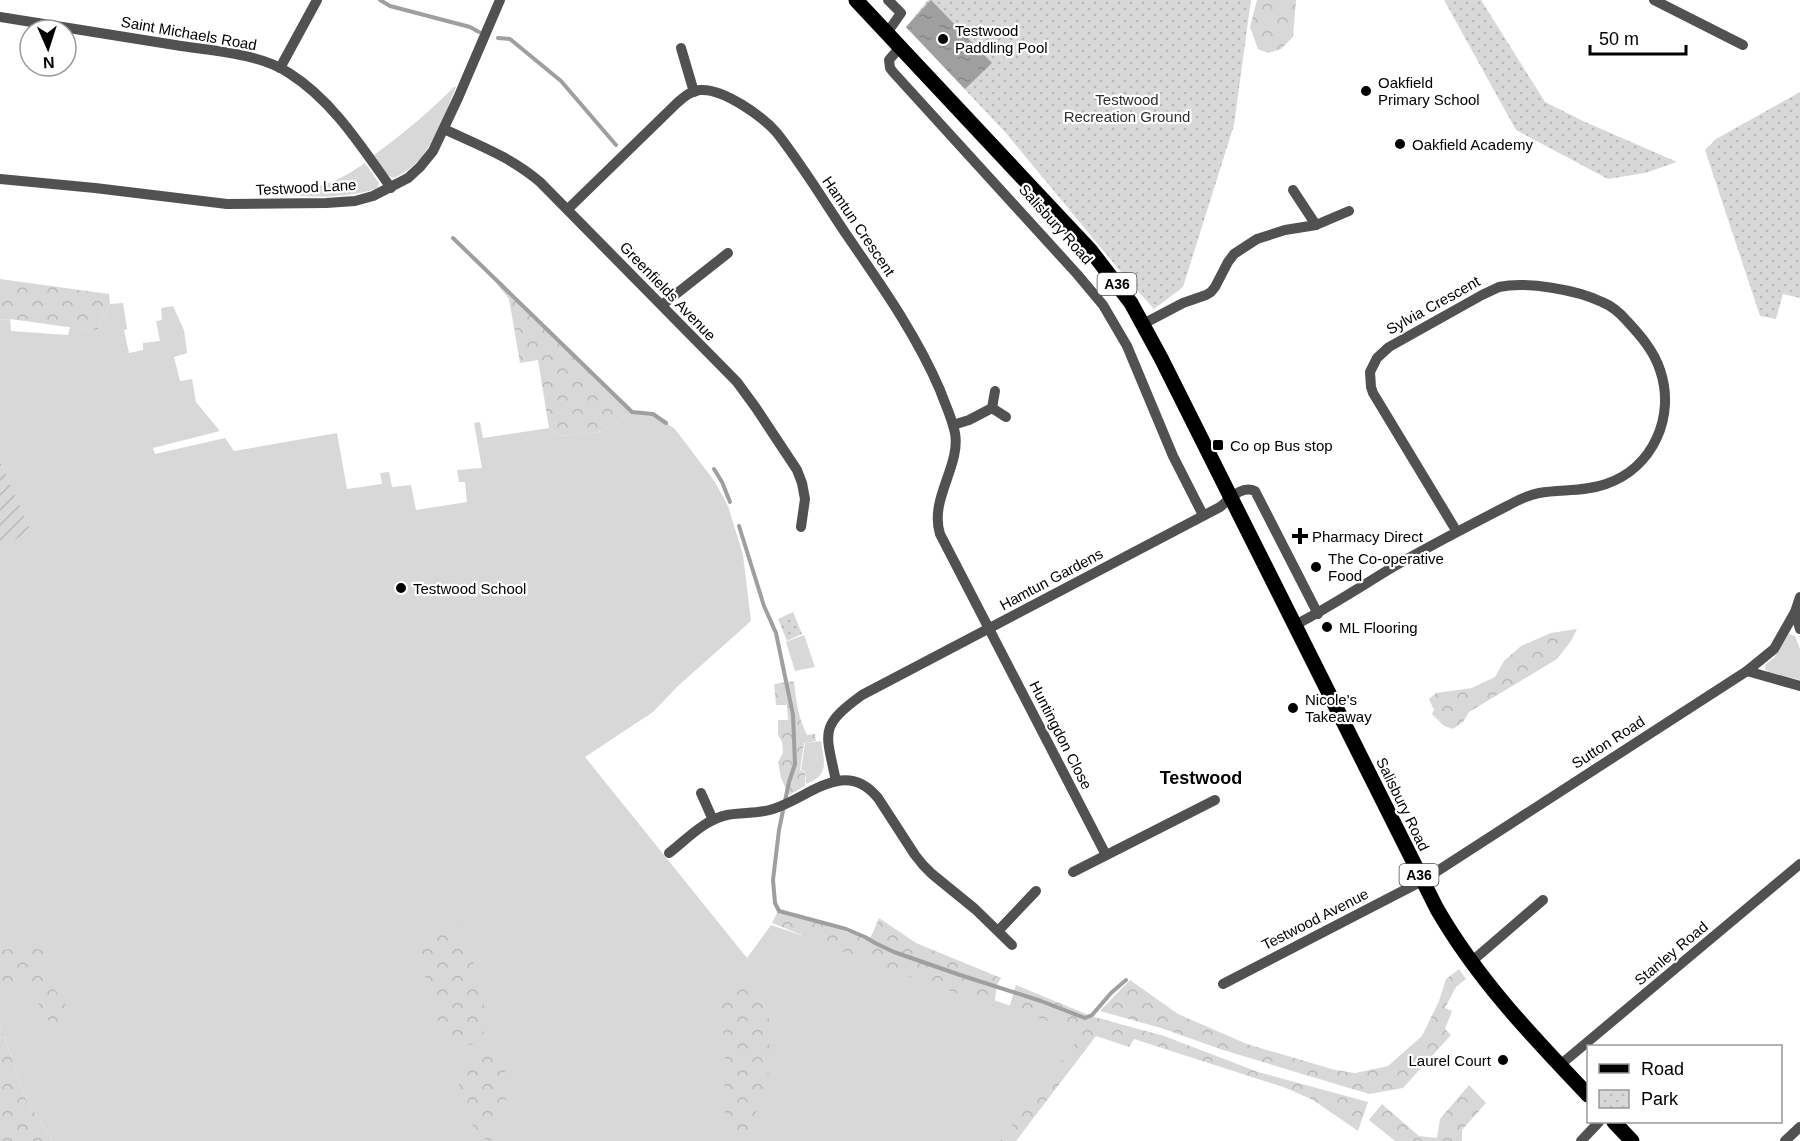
<svg xmlns="http://www.w3.org/2000/svg" width="1800" height="1141" viewBox="0 0 1800 1141" font-family="Helvetica,sans-serif">
	<style>
		.grass { fill: #d8d8d8 }
		.forest { fill: url(#forest-crowns) }
		.park { fill: url(#park-dots) }
		.garden { fill: url(#garden-furrows) }
		.water { fill: url(#water-ripples) }
		.lines { fill: none; stroke-linecap: round; stroke-linejoin: round }
		.stream { stroke: #9f9f9f; stroke-width: 4 }
		.street { stroke: #515151; stroke-width: 10 }
		.primary { stroke: #000; stroke-width: 15 }
		.poi-dot { fill: #000; stroke: #fff; stroke-width: 2 }
		.labels { text-anchor: middle; dominant-baseline: central; stroke-width: 4.5; stroke-linejoin: round; paint-order: stroke }
		.shield { fill: #fff; stroke: #4c4c4c; stroke-width: 1.5 }
		.shield-label { font-size: 14px; font-weight: bold; fill: #000 }
		.poi-label { font-size: 15px; fill: #000; stroke: #fff; text-anchor: start }
		.street-label { font-size: 15px; fill: #000; stroke: #fff }
		.park-label { font-size: 15px; fill: #2f2f2f; stroke: #fff }
		.quarter-label { font-size: 18px; font-weight: bold; fill: #000; stroke: #fff }
	</style>
	<defs>
		<pattern id="forest-crowns" width="20" height="18" patternUnits="userSpaceOnUse" patternTransform="scale(1.5)"><rect width="20" height="18" fill="#d8d8d8"/><path d="M2 6a3 3 0 1 1 6 0M12 15a3 3 0 1 1 6 0" fill="none" stroke="#b8b8b8"/></pattern>
		<pattern id="park-dots" width="8" height="8" patternUnits="userSpaceOnUse" patternTransform="scale(1.5)"><rect width="8" height="8" fill="#d8d8d8"/><path d="M2 2h.1M6 6h.1" fill="none" stroke="#b8b8b8" stroke-width="1.8" stroke-linecap="round"/></pattern>
		<pattern id="garden-furrows" width="10" height="10" patternUnits="userSpaceOnUse" patternTransform="scale(1.5)"><rect width="10" height="10" fill="#d8d8d8"/><path d="M-1 1l2-2M0 10L10 0M9 11l2-2" fill="none" stroke="#b8b8b8"/></pattern>
		<pattern id="water-ripples" width="26" height="14" patternUnits="userSpaceOnUse" patternTransform="scale(1.5)"><rect width="26" height="14" fill="#9f9f9f"/><path d="M2 4q2-2 4 0t4 0M15 11q2-2 4 0t4 0" fill="none" stroke="#878787"/></pattern>
	</defs>
	<rect width="100%" height="100%" fill="#fff"/>
	<g class="grass">
		<path d="M454 87H456C444 116 432 156 403 173 399 175 395 179 391 177 384 174 378 161 374 155 403 134 429 112 454 87Z"/>
		<path d="M365 163 379 183 378 188C354 197 318 198 292 195L293 189C326 187 338 181 365 163Z"/>
		<path d="M123 303 127 329 124 330 129 353 143 350V343L160 341 156 321 162 320 161 308 173 306 184 330 187 353 174 357 180 381 192 379 196 402 220 431 153 448 155 454 225 438 234 451 337 433 347 489 382 484 380 473 389 472 392 487 411 485 416 510 467 502 465 482H459L457 470 482 468 474 423 480 422 483 438 549 428 561 436 599 432 632 412 653 414 675 429 715 482 728 506 743 555 751 621 678 686 653 712 585 757 747 958 771 925 1088 1032 1003 1141H54L27 1102 0 1025V546L30 531 0 461V320L10 319 11 331 68 335 70 327 97 331 110 304Z"/>
		<path d="M1789 634 1795 636 1800 649V680L1769 672 1765 669 1766 664 1774 658Z"/>
		<path d="M804 635 815 667 795 671 786 642Z"/>
		<path d="M821 741C824 762 830 775 806 784L805 771 801 770 805 743Z"/>
	</g>
	<g class="forest">
		<path d="M1257 0H1296L1293 37 1281 49 1268 53 1258 49 1250 27Z"/>
		<path d="M487 271 632 412 599 432 561 436 549 428 538 360 520 363 509 299Z"/>
		<path d="M0 279 109 294 110 304 97 331 10 319 0 320Z"/>
		<path d="M1577 629 1571 641 1557 659 1469 712 1463 722 1453 729 1444 726 1432 714 1434 710 1429 699 1436 693 1472 688 1495 677 1504 661 1521 646 1551 633Z"/>
		<path d="M794 681C796 700 798 717 807 735L815 734 816 741 804 743 800 770 805 772V786L789 795 781 778 778 762 783 753 782 742 778 735V720H788L787 705H776L774 684Z"/>
		<path d="M778 911 870 939 879 918 916 943 1001 978 997 985 994 1006 878 966 772 923Z"/>
		<path d="M461 925C468 947 492 1012 484 1032 480 1044 464 1048 452 1049L445 1042 435 1014 421 960 418 935H429Z"/>
		<path d="M30 948 43 950C46 959 46 967 48 975 52 988 62 1000 69 1010L67 1026 55 1029 48 1020 32 992 19 981H4L0 979V950Z"/>
		<path d="M1459 969 1466 979 1456 987 1445 1008 1452 1011 1445 1029 1451 1035 1403 1088 1369 1094 1223 1050 1161 1028 1100 1011 1130 980 1178 1014 1247 1044 1335 1070 1355 1073 1388 1066 1422 1036 1439 1001 1446 979Z"/>
		<path d="M1016 985 1091 1016 1164 1036 1258 1072 1368 1102 1358 1131 1313 1100 1286 1088 1134 1039 1129 1047 1096 1036 1016 1141H1000L1083 1033 1009 1008Z"/>
		<path d="M740 987H753L769 1015 770 1068 755 1116 748 1130 741 1135 732 1130 724 1109 725 1051 722 1021 718 1000 725 993Z"/>
		<path d="M0 1025 27 1102 54 1141H0Z"/>
		<path d="M489 1052H498C505 1069 510 1083 505 1102 503 1107 500 1110 498 1114 494 1125 499 1130 491 1141 487 1140 485 1140 482 1138 470 1129 459 1089 457 1074L484 1053Z"/>
		<path d="M1469 1085 1486 1103 1462 1130V1141H1395L1369 1120 1382 1104 1419 1136 1437 1138 1440 1119Z"/>
	</g>
	<g class="park">
		<path d="M928 0H1251L1234 125 1183 287 1154 309 1126 278 1005 132 906 27Z"/>
		<path d="M1444 0H1481L1545 102 1583 121 1677 162 1645 173 1608 179 1516 130Z"/>
		<path d="M1800 92V298L1783 294 1776 319 1760 316 1705 150 1716 139Z"/>
		<path d="M793 612 802 634 787 641 778 619Z"/>
	</g>
	<path class="garden" d="M0 461 31 532 0 546Z"/>
	<path class="water" d="M931 0 992 63 965 89 906 27Z"/>
	<g class="lines">
		<g class="stream">
			<path d="M380 0 390 6 470 27 479 32"/>
			<path d="M498 38 510 39 561 81 616 145"/>
			<path d="M453 238 632 412 653 414 666 423"/>
			<path d="M714 469 722 482 730 502"/>
			<path d="M739 526 764 606 776 633 793 715 795 764 789 782 779 830 773 880 775 903 779 911 846 929 865 937 877 944 894 952 960 975 1041 1001 1085 1018 1092 1015 1111 993 1126 980"/>
		</g>
		<g class="street">
			<path d="M1654 0 1743 45"/>
			<path d="M0 17C58 26 117 36 175 45 211 51 259 53 289 73 333 101 361 146 391 188"/>
			<path d="M887 33 901 13 888 0"/>
			<path d="M900 47 889 60 890 68 893 72 1077 274 1103 305 1127 346 1173 456 1203 515"/>
			<path d="M681 48 694 92"/>
			<path d="M280 68 317 0"/>
			<path d="M444 129C478 145 511 157 540 182L737 382 756 408 797 470 802 483 805 499 801 527"/>
			<path d="M0 179 95 188 227 204 326 203 355 201 373 196 408 178 420 167 433 151 458 98 500 0"/>
			<path d="M1293 190 1316 225"/>
			<path d="M568 209 676 104C683 98 690 91 700 90 723 88 762 116 777 133 802 165 824 201 846 234 881 285 916 334 940 390 945 404 952 418 955 433 961 466 929 499 940 534L1106 855"/>
			<path d="M662 305 728 253"/>
			<path d="M1143 324 1183 303 1206 295 1211 292 1215 287 1228 262 1234 254 1257 239 1285 230 1316 225 1349 211"/>
			<path d="M992 408 1006 417"/>
			<path d="M953 425 969 420 992 408 995 391"/>
			<path d="M1800 597 1795 612 1800 629"/>
			<path d="M1295 625C1328 608 1360 587 1393 567 1431 545 1470 525 1509 505 1518 500 1528 495 1539 493 1561 489 1584 492 1606 484 1653 468 1676 416 1660 370 1654 351 1640 335 1627 321 1620 313 1612 306 1602 302 1577 290 1527 281 1499 287L1482 295 1389 347 1377 358 1370 372 1371 387 1373 393 1457 532"/>
			<path d="M1747 671 1800 686"/>
			<path d="M836 781C826 732 818 727 862 695L1220 507C1230 499 1241 485 1255 491L1318 614"/>
			<path d="M701 793 713 820"/>
			<path d="M669 853C687 839 704 820 727 815 743 812 758 814 773 809 809 798 845 757 878 798L915 855 923 865 932 874 975 909 1012 945"/>
			<path d="M1073 872 1215 800"/>
			<path d="M999 930 1036 891"/>
			<path d="M1471 962 1543 900"/>
			<path d="M1223 984 1422 881 1747 671 1774 649 1795 612"/>
			<path d="M1560 1065 1800 864"/>
			<path d="M1581 1141 1599 1122"/>
			<path d="M1785 1141 1800 1127"/>
		</g>
		<g class="primary">
			<path d="M856 0 1091 251 1131 303 1161 358 1437 909C1478 980 1532 1036 1588 1095"/>
			<path d="M1614 1122 1632 1141"/>
		</g>
	</g>
	<g class="poi-dot">
		<circle cx="943" cy="39" r="6"/>
		<circle cx="1366" cy="91" r="6"/>
		<circle cx="1400" cy="144" r="6"/>
		<rect x="1212" y="439" width="12" height="12" rx="3"/>
		<path d="M1297 527h6v6h6v6h-6v6h-6v-6h-6v-6h6z"/>
		<circle cx="1316" cy="567" r="6"/>
		<circle cx="401" cy="588" r="6"/>
		<circle cx="1327" cy="627" r="6"/>
		<circle cx="1293" cy="708" r="6"/>
		<circle cx="1503" cy="1060" r="6"/>
	</g>
	<g class="labels">
		<g class="shield">
			<rect x="1097.5" y="273" width="39" height="22" rx="4.5"/>
			<rect x="1399.5" y="864" width="39" height="22" rx="4.5"/>
		</g>
		<g class="shield-label">
			<text x="1117" y="284">A36</text>
			<text x="1419" y="875">A36</text>
		</g>
		<g class="poi-label">
			<text x="955" y="30">Testwood<tspan x="955" dy="17">Paddling Pool</tspan></text>
			<text x="1378" y="82">Oakfield<tspan x="1378" dy="17">Primary School</tspan></text>
			<text x="1412" y="144">Oakfield Academy</text>
			<text x="1230" y="445">Co op Bus stop</text>
			<text x="1312" y="536">Pharmacy Direct</text>
			<text x="1328" y="558">The Co-operative<tspan x="1328" dy="17">Food</tspan></text>
			<text x="413" y="588">Testwood School</text>
			<text x="1339" y="627">ML Flooring</text>
			<text x="1305" y="699">Nicole's<tspan x="1305" dy="17">Takeaway</tspan></text>
			<text x="1491" y="1060" text-anchor="end">Laurel Court</text>
		</g>
		<g class="street-label">
			<text transform="translate(189 33) rotate(10)">Saint Michaels Road</text>
			<text transform="translate(306 187) rotate(-3)">Testwood Lane</text>
			<text transform="translate(1056 224) rotate(48)">Salisbury Road</text>
			<text transform="translate(859 226) rotate(56)">Hamtun Crescent</text>
			<text transform="translate(668 291) rotate(46)">Greenfields Avenue</text>
			<text transform="translate(1433 305) rotate(-29)">Sylvia Crescent</text>
			<text transform="translate(1051 579) rotate(-28)">Hamtun Gardens</text>
			<text transform="translate(1061 735) rotate(63)">Huntingdon Close</text>
			<text transform="translate(1608 742) rotate(-33)">Sutton Road</text>
			<text transform="translate(1403 804) rotate(64)">Salisbury Road</text>
			<text transform="translate(1315 919) rotate(-27)">Testwood Avenue</text>
			<text transform="translate(1671 953) rotate(-40)">Stanley Road</text>
		</g>
		<g class="park-label">
			<text x="1127" y="99">Testwood<tspan x="1127" dy="17">Recreation Ground</tspan></text>
		</g>
		<g class="quarter-label">
			<text x="1201" y="778">Testwood</text>
		</g>
	</g>
	<rect x="1587" y="1045" width="195" height="78" fill="#ffffff" stroke="#999999" stroke-width="1.5"/>
	<rect x="1599" y="1064" width="30" height="9" fill="#000000" stroke="#999999" stroke-width="1.5"/>
	<text x="1641" y="1075" font-size="18" fill="#000000">Road</text>
	<rect x="1599" y="1090" width="30" height="18" fill="url(#park-dots)" stroke="#999999" stroke-width="1.5"/>
	<text x="1641" y="1105" font-size="18" fill="#000000">Park</text>
	<g transform="translate(48 48) rotate(177)"><circle r="28" fill="#ffffff" stroke="#999999" stroke-width="1.5"/>
	<path d="M0-4.5L10 22L0 15L-10 22Z" fill="#000000"/>
	<text y="-9" font-size="16" font-weight="bold" text-anchor="middle" fill="#000000">N</text>
	</g>
	<path d="M1590 45v9h96v-9" fill="none" stroke="#000000" stroke-width="3"/>
	<text x="1599" y="45" font-size="18" fill="#000000" stroke="#ffffff" stroke-width="4.5" paint-order="stroke">50 m</text>
</svg>
